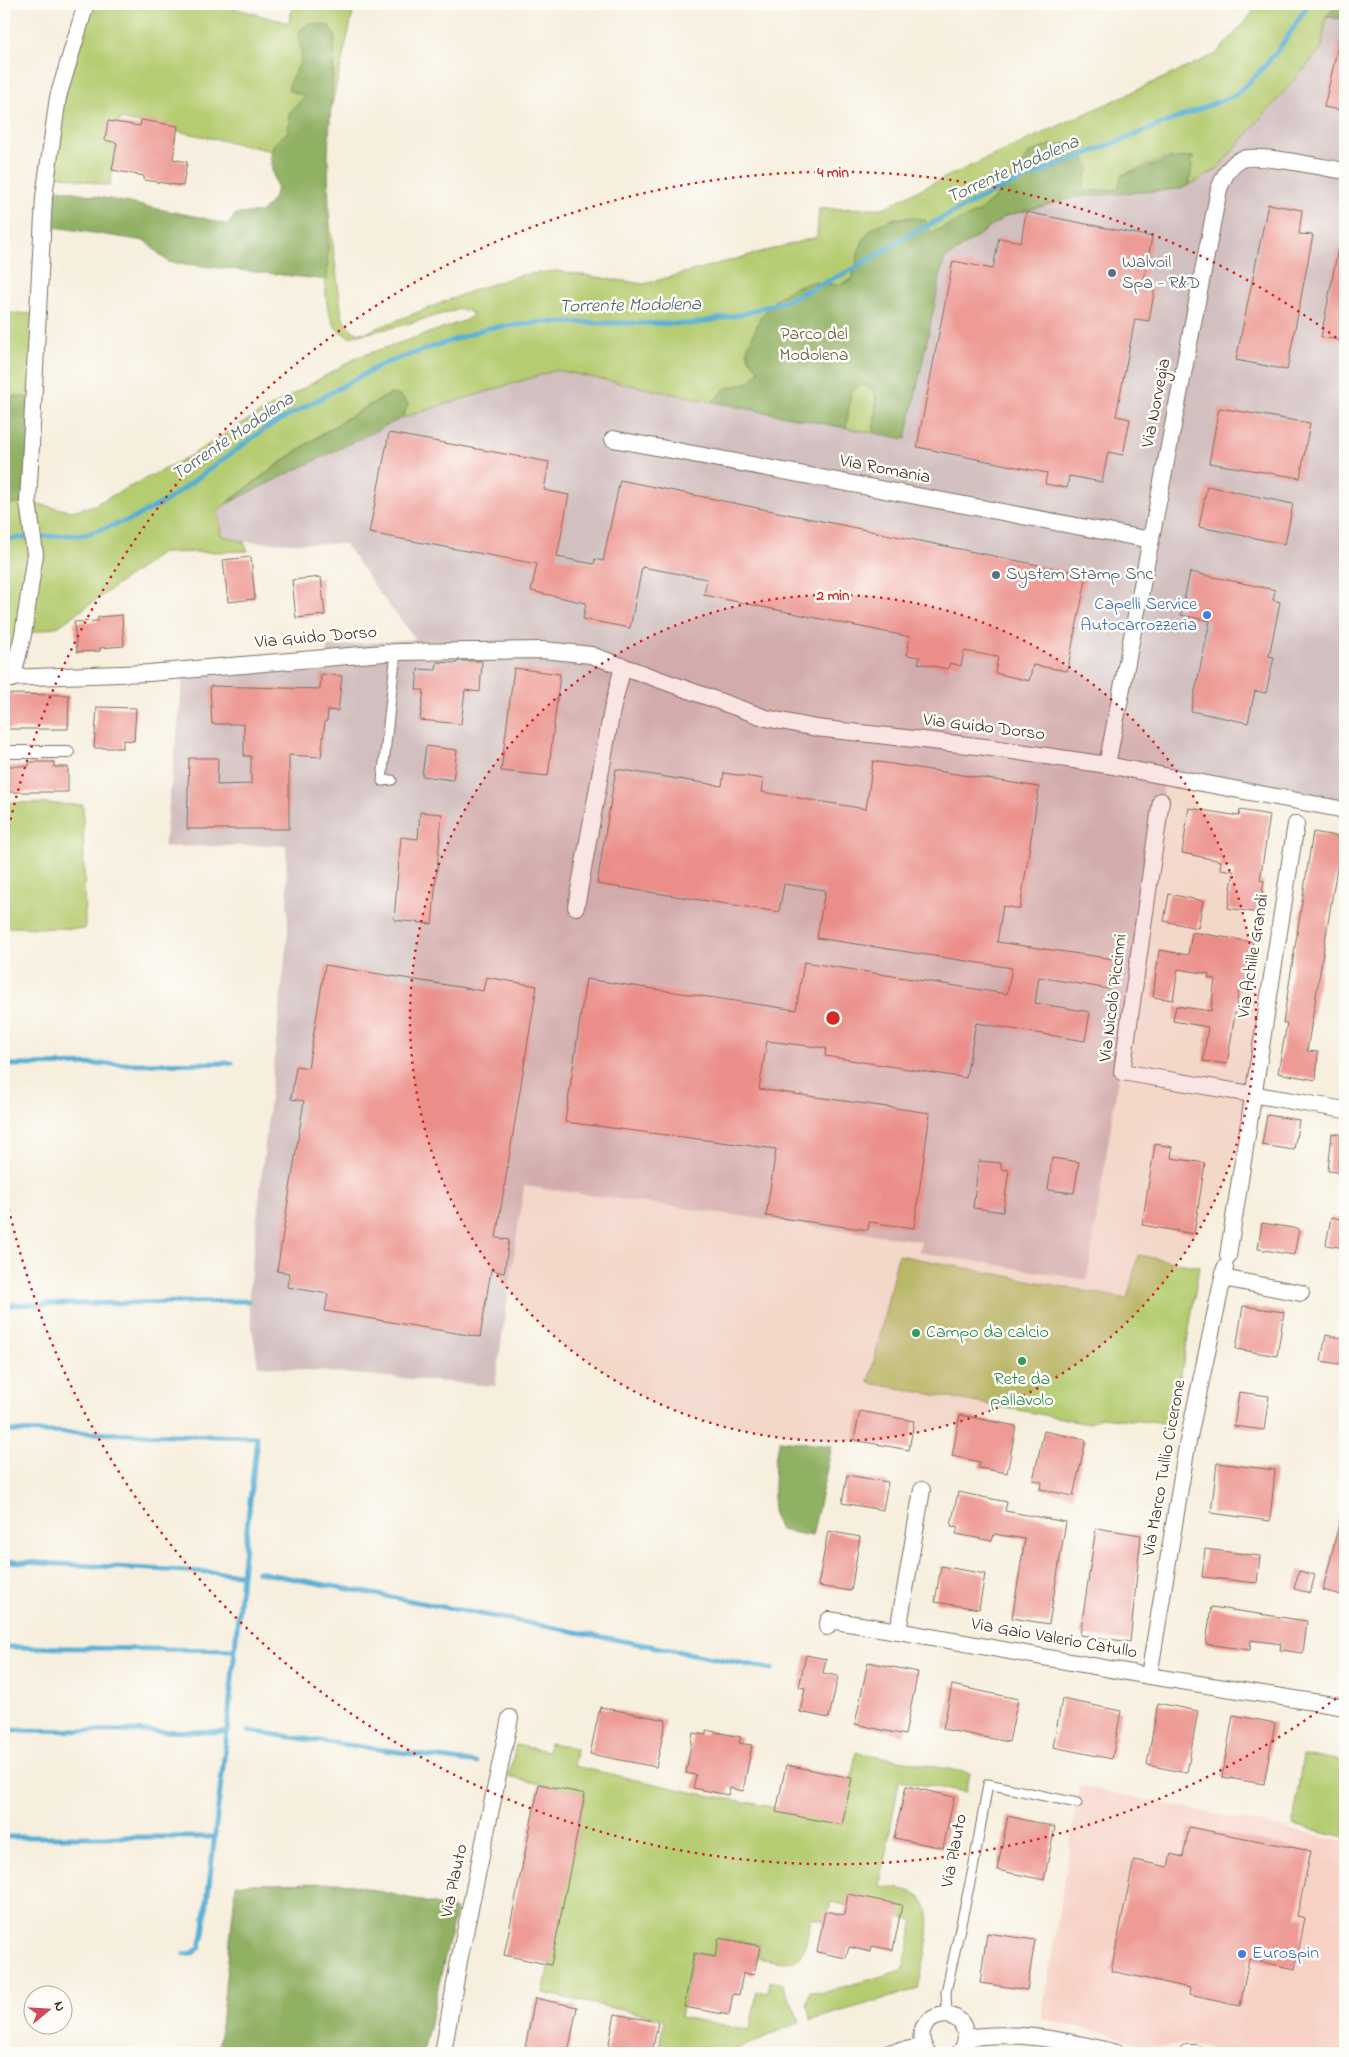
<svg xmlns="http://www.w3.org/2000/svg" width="1349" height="2057" viewBox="0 0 1349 2057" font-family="'Indie Flower',sans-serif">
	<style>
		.built { fill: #f7d1c6 }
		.industrial { fill: #d2bfbf }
		.green { fill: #b5cc71; stroke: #787b48 }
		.forest { fill: #90b063; stroke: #666d40 }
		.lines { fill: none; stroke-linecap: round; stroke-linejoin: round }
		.stream { stroke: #57afd4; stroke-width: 5 }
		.building { fill: #ee9b96 }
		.service-casing { stroke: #7d6f61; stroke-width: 11 }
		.pedestrian-casing { stroke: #7d6f61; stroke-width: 14 }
		.minor-casing { stroke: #7d6f61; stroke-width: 18 }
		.service { stroke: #fff; stroke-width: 9 }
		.pedestrian { stroke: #fff; stroke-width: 12 }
		.minor { stroke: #fff; stroke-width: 16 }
		.ring { fill: none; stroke: #d62828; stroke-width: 2.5; stroke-dasharray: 2.5 5 }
		.service-dot { fill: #5c6f8a; stroke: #fdfcf7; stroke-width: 2 }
		.shop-dot { fill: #3f7fe0; stroke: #fdfcf7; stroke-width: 2 }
		.leisure-dot { fill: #2e9e5b; stroke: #fdfcf7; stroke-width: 2 }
		.labels { text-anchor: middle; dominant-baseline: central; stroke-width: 5; stroke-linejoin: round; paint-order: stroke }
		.service-label { font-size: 18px; fill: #4e5e75; stroke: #fdfcf7; text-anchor: start }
		.park-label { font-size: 18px; fill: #605b37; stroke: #fdfcf7 }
		.street-label { font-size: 18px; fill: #3b2a1e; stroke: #fdfcf7 }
		.shop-label { font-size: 18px; fill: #366cbe; stroke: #fdfcf7; text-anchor: end }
		.leisure-label { font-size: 18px; fill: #27864d; stroke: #fdfcf7; text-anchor: start }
		.water-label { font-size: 19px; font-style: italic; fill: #465f67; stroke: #fdfcf7 }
		.centre { fill: #d62828; stroke: #fdfcf7; stroke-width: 2.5 }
		.ring-label { font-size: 15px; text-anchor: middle; font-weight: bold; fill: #d62828; stroke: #fdfcf7; stroke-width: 5; stroke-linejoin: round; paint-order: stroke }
	</style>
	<rect width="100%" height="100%" fill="#fdfcf7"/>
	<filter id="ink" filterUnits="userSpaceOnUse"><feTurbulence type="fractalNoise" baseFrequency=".02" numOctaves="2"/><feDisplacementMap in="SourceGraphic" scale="10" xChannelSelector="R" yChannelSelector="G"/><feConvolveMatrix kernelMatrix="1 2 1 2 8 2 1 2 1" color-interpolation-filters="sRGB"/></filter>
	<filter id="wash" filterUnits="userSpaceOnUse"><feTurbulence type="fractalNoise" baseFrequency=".0096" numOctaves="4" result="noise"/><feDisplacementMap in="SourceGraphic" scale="20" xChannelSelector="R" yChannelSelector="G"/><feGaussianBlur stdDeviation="1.12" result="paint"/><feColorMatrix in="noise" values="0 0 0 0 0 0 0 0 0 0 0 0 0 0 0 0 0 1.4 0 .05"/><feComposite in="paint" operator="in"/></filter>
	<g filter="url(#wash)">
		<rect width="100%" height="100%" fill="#f7efde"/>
		<path class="built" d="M1080 1786 1345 1841V2053H1213L1207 2047 1181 2044 1162 2047 1135 2043 1107 2033 1041 2019Z"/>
		<path class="industrial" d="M1326 17 1345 19V802L1165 776 1087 1280 919 1252 921 1241 524 1186 495 1386 258 1366 248 1301 288 931 286 845 164 847 184 670 327 656V647L416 639 380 594 345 544 244 542 221 535 218 510 226 504 402 418 556 370 906 439 944 261 1005 216 1077 197 1181 189 1216 170 1322 48Z"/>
		<g class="green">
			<path d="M86 4H218L289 23 293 4H355L331 109 335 36 329 26 310 23C289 40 301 34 302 52 303 63 296 73 289 80L305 96 289 114 288 132 273 145 272 151 120 119 110 186 47 173Z"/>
			<path d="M1258 4H1338L1326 17 1322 48 1216 170 1189 185 1193 157 1163 159 1122 175 1118 189 1073 193 1030 153 995 198 979 212 931 234 913 217 890 219 863 240 852 279 838 285 813 282 749 358 760 371 749 382 725 389 713 402 556 370 402 418 408 403 391 394C328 425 273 467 218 510L221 535 244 542 248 551 162 553 59 626 23 635 4 678V505L28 502 71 511 92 506 190 456 241 424 358 357 464 321 474 315 468 311 459 309 400 326 349 337C345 334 339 332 336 328 318 303 328 245 329 215L342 317 354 332 365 333 474 290 520 275 556 271 644 284 817 237 819 209 883 208 931 184 1216 54 1247 20Z"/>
			<path d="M4 313 38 314 34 400 19 396 4 398Z"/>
			<path d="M861 384 872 388 876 394 874 433 846 428 851 391Z"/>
			<path d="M4 802 83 805 85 929 4 927Z"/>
			<path d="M898 1255 1127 1299 1138 1255 1199 1267 1185 1355 1169 1424 1101 1417 1089 1423 869 1383Z"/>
			<path d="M550 1743 576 1748 574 1766 691 1792 844 1820 856 1752 970 1773 966 1792 899 1781 880 1886C892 1889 912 1888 921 1898 938 1914 922 1968 918 1989L811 2020 807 2005 810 1991 822 1993 903 1970 914 1920 831 1902 826 1921 811 1918C802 1962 805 1967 758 1958L760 1945 719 1938 716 1957 693 1953 681 2017 750 2030 757 1991 768 1993 770 1981 783 1984 800 2022 728 2053H658L664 2019 543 1993 585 1794 509 1777 516 1745 547 1751Z"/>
			<path d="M1303 1755 1345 1761V1837L1293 1825Z"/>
		</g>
		<g class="forest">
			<path d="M1337 4H1345V19L1326 17Z"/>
			<path d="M310 23 329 26 335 36 328 155 329 215 327 280 168 262 145 241 42 225 44 197 60 189 203 218 228 225 236 214 262 212C287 186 272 187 271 161 270 156 272 150 273 145L288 132 289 114 305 96 288 90C290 76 301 68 302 53 302 46 296 41 299 34 300 29 306 26 310 23Z"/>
			<path d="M1067 144 1081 149 1089 168 1083 187 1074 193 1118 189 1122 175C1147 169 1166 156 1193 157L1189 185 1181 189 1077 197 1006 216 944 260 906 439 874 433C872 416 887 388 861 384L851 391 846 428 713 402 725 389 749 382 759 371 749 358 747 350 760 318 776 299 795 287 813 282 838 285 852 280C856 267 857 253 863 241 873 219 905 215 925 220L931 233 979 212 995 198 1030 153 1050 145Z"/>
			<path d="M391 394 401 396 408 404 402 418 226 504C279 464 332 424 391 394Z"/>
			<path d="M19 396 34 400 28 502 4 505V398Z"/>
			<path d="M780 1440 832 1446 812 1536 780 1530 773 1514 775 1458Z"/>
			<path d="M344 1883 456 1909 423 2053H218L236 1884Z"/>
		</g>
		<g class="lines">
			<g class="stream">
				<path d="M4 539 87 534 132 519 166 501 266 428 383 364 488 328 545 322 692 324 743 314 789 299 852 270 909 235 999 189 1235 95C1268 67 1286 41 1308 4"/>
				<path d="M4 1065 232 1063"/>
				<path d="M4 1305 248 1301"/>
				<path d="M4 1431 257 1437 242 1574"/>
				<path d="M4 1561 242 1574 227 1732 203 1935 200 1947 193 1953 184 1954"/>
				<path d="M258 1572 772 1669"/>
				<path d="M4 1647 235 1650"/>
				<path d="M4 1730 227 1732"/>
				<path d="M248 1731 477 1763"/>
				<path d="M4 1837H215"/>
			</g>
		</g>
		<g id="blocks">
			<g class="building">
				<path d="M1339 42H1345V111L1324 107Z"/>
				<path d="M141 120 178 126 173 159 187 162 183 186 144 180V176L112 170 117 143 105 140 108 121 140 126Z"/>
				<path d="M1268 204 1302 210 1299 234 1313 235 1287 370 1236 360Z"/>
				<path d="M1026 212 1152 237 1143 285 1155 287 1149 321 1135 319 1116 416 1130 419 1123 455 1108 452 1102 482 1069 476 1067 488 1045 484 1047 473 917 447 953 261 993 269 999 238 1021 242Z"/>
				<path d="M1338 249H1345V341L1321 337Z"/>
				<path d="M1219 408 1310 423 1300 478 1209 463Z"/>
				<path d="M389 433 549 462 544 490 569 495 557 557 594 564 595 559 603 561 620 480 1087 575 1067 671 1033 665 1029 681 995 673 998 657 964 651 961 666 950 663 948 669 918 663 920 657 907 655 910 637 704 595 707 579 642 567 630 628 583 619 586 603 531 591 537 564 369 533Z"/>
				<path d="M1207 486 1293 504 1285 544 1199 527Z"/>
				<path d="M251 557 255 599 228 602 223 560Z"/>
				<path d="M1190 572 1275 590 1273 600 1280 602 1269 656 1274 657 1266 693 1255 691 1248 723 1191 711 1210 621 1181 615Z"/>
				<path d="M321 577 325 615 296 618 292 580Z"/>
				<path d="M122 615 124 646 100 648V651L77 652 74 622 98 621V617Z"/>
				<path d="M457 661H482L480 692 465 690 461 724 420 720 424 690H416L418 669 436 670 437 662 457 663Z"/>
				<path d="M514 668 560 674 548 776 501 771Z"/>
				<path d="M321 674 342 676 338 711 328 710 327 721H325L321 757 289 755V829H187L189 758H218L217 785 251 784V756H244V724H212L210 686 320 689Z"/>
				<path d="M4 694 69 695 68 729H4Z"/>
				<path d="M97 707 136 708 134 741 123 740V748H94Z"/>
				<path d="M426 746 457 750 453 780 422 776Z"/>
				<path d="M873 761 1039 787 1020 909 1003 906 997 942 1114 959 1109 989 1039 977 1035 1003 1090 1012 1085 1041 976 1023 966 1078 825 1056 826 1048 767 1041 759 1089 930 1113 914 1228 869 1222 868 1230 766 1216 776 1149 565 1122 586 979 796 1010 804 962 1007 994 1012 968 817 938 825 890 784 884 779 912 597 884 616 769 722 786 724 773 764 779 762 792 866 809Z"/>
				<path d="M29 762H54V767H68V792H4V766H29Z"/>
				<path d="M1189 808 1239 816 1240 810 1270 815 1260 880 1264 881 1259 913 1228 908 1234 871 1220 869 1221 861 1182 853Z"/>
				<path d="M420 812 442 814 432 924 394 920 401 837 418 839Z"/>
				<path d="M1313 832 1342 837 1307 1051 1318 1052 1316 1080 1278 1073 1287 1023H1283Z"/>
				<path d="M1169 894 1203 901 1198 928 1164 921Z"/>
				<path d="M1192 932 1253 942 1246 983 1240 982 1227 1064 1203 1061 1208 1027 1173 1021 1176 1006 1211 1011 1215 979 1208 978 1209 974 1178 969 1173 1000 1153 997 1159 950 1188 955Z"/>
				<path d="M325 965 483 991 486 977 537 986 496 1238 509 1240 504 1273 491 1270 480 1337 325 1311 328 1294 287 1287 289 1273 277 1271 304 1101 291 1099 296 1066 308 1068Z"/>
				<path d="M1267 1115 1299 1120 1294 1150 1262 1145Z"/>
				<path d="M1332 1133 1345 1135V1173L1328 1171Z"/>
				<path d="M1155 1144 1172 1147 1171 1158 1205 1163 1194 1234 1142 1225Z"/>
				<path d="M1052 1158 1079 1162 1074 1193 1048 1190Z"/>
				<path d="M979 1161 1001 1163V1169L1009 1170 1003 1212 973 1208Z"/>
				<path d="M1331 1217 1345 1220V1248L1326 1245Z"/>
				<path d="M1262 1223 1299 1229 1294 1255 1258 1249Z"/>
				<path d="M1243 1306 1284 1312 1277 1356 1236 1349Z"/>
				<path d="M1326 1335 1345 1339V1365L1321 1361Z"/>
				<path d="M1239 1392 1269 1396 1264 1430 1234 1426Z"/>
				<path d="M860 1411 914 1421 909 1450 854 1440Z"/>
				<path d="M960 1415 1016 1426 1007 1473 979 1468 980 1462 952 1456Z"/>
				<path d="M1044 1431 1086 1440 1073 1496 1040 1489 1042 1482 1033 1480Z"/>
				<path d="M1217 1463 1275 1470 1270 1521 1211 1513Z"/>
				<path d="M847 1475 888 1482 883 1510 842 1503Z"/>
				<path d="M958 1492 1007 1502 1005 1511 1066 1522 1049 1624 1012 1618 1025 1539 994 1534 992 1541 956 1534 958 1527 951 1526Z"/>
				<path d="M1340 1519 1345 1520V1596L1323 1590Z"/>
				<path d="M1096 1528 1141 1535 1130 1642 1080 1635Z"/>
				<path d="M828 1531 860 1537 851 1591 818 1586Z"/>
				<path d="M1205 1549 1260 1556 1257 1583 1202 1577Z"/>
				<path d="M941 1566 985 1574 979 1609 935 1602Z"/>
				<path d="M1299 1571 1315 1575 1310 1593 1294 1589Z"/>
				<path d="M1211 1607 1307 1621 1303 1653 1280 1650 1281 1644 1251 1640 1250 1650 1206 1644Z"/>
				<path d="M806 1655 826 1659 823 1673 838 1676 829 1718 800 1712 805 1688 799 1687Z"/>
				<path d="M868 1662 918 1672 905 1735 855 1724Z"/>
				<path d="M952 1685 1018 1699 1009 1742 943 1729Z"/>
				<path d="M1062 1699 1121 1711 1112 1759 1053 1747Z"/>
				<path d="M1158 1703 1198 1711 1187 1773 1147 1765Z"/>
				<path d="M600 1707 666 1720 656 1767 590 1754Z"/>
				<path d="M1233 1715 1275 1723 1264 1784 1222 1777Z"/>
				<path d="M706 1730 741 1737 739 1743 752 1745 743 1791 730 1788 728 1795 693 1788 696 1775 686 1773 693 1733 706 1735Z"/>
				<path d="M786 1765 852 1778 842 1825 776 1812Z"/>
				<path d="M539 1784 585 1794 551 1965 504 1955Z"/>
				<path d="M906 1786 954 1797 943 1848 894 1838Z"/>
				<path d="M1008 1816 1055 1827 1044 1880 997 1870Z"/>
				<path d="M1189 1827 1311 1851 1297 1916 1305 1918 1295 1969 1249 1959 1240 2006 1189 1995 1190 1988 1111 1971 1134 1860 1168 1867 1171 1854 1183 1857Z"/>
				<path d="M848 1894 902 1905 893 1950 872 1946 871 1952 849 1947 846 1958 817 1952 825 1911 844 1915Z"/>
				<path d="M987 1933 1035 1940 1027 1990 980 1983Z"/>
				<path d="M719 1938 760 1946 754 1975 743 1973 739 1995 733 1994 729 2015 684 2007 694 1953 715 1957Z"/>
				<path d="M535 1998 577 2007 568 2053H524Z"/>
				<path d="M615 2014 658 2022 652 2053H607Z"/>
			</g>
		</g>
	</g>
	<g filter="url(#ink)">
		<use href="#blocks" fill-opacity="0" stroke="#7d6f61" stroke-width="1"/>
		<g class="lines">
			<g class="service-casing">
				<g id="service">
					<path d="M392 780 382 781 396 652"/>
					<path d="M947 2015 946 1992 973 1869 988 1784 1077 1803"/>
				</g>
			</g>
			<g class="pedestrian-casing">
				<path id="pedestrian" d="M4 752H68"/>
			</g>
			<g class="minor-casing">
				<g id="minor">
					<path d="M613 439 1151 540"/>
					<path d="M4 678 149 673 396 652 544 650 591 655 766 718 816 728 985 747 1107 765 1345 810"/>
					<path d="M12 679 23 635 35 554 28 502 44 197 58 97 86 4"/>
					<path d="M1107 765 1219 189C1224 177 1229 164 1242 159 1259 153 1324 168 1345 171"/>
					<path d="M1161 801 1122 1072 1345 1110"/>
					<path d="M576 907 612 710 623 666"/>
					<path d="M1228 1256 1296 824"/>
					<path d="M1223 1278 1301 1293"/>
					<path d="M922 1490 898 1631 1149 1676 1345 1707"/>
					<path d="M827 1627 829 1620 898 1631"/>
					<path d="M1149 1676 1187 1446 1225 1268"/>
					<path d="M966 2038C1012 2030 1071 2041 1116 2053"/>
					<path d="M443 2053 459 1961 510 1718"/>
					<path d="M887 2053 924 2047"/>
					<path d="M928 2053C903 2020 958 1999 965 2032 967 2040 965 2047 959 2053"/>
					<path d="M1187 2053H1195"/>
				</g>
			</g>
			<use href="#service" class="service"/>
			<use href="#pedestrian" class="pedestrian"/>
			<use href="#minor" class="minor"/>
		</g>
	</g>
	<circle cx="833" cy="1018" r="423" fill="#d62828" fill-opacity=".12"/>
	<g class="ring">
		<circle cx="833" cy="1018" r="423"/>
		<path d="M1342 1694A846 846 0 0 1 4 1187M4 849A846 846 0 0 1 1342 342"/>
	</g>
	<g class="service-dot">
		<circle cx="1112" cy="273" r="5"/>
		<circle cx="996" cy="575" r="5"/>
	</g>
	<g class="shop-dot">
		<circle cx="1207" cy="615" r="5"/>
		<circle cx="1242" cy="1954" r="5"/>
	</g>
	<g class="leisure-dot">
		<circle cx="916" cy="1333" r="5"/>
		<circle cx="1022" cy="1361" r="5"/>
	</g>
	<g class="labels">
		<g class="service-label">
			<text x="1122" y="263">Walvoil<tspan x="1122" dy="21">Spa - R&amp;D</tspan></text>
			<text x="1006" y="575">System Stamp Snc</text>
		</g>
		<g class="park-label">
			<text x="814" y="335">Parco del<tspan x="814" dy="21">Modolena</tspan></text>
		</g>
		<g class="street-label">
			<text transform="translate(1157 403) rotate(-79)">Via Norvegia</text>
			<text transform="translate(885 470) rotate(11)">Via Romania</text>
			<text transform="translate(316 638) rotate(-5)">Via Guido Dorso</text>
			<text transform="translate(984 728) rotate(7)">Via Guido Dorso</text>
			<text transform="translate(1254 956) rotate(-81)">Via Achille Grandi</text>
			<text transform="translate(1114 998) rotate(-83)">Via Nicolò Piccinni</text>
			<text transform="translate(1165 1468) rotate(-80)">Via Marco Tullio Cicerone</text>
			<text transform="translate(1054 1639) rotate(10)">Via Gaio Valerio Catullo</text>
			<text transform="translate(955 1851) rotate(-79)">Via Plauto</text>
			<text transform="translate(455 1881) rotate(-78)">Via Plauto</text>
		</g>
		<g class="shop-label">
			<text x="1197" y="605">Capelli Service<tspan x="1197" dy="21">Autocarrozzeria</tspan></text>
			<text x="1252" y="1954" text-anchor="start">Eurospin</text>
		</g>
		<g class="leisure-label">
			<text x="926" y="1333">Campo da calcio</text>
			<text x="1022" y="1380" text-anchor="middle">Rete da<tspan x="1022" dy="21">pallavolo</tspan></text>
		</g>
		<g class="water-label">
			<text transform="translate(1013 170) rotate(-24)">Torrente Modolena</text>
			<text transform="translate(630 306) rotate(-1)">Torrente Modolena</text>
			<text transform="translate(233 437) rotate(-34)">Torrente Modolena</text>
		</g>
	</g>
	<circle cx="833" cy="1018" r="8" class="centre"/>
	<g class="ring-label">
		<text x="833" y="177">4 min</text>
		<text x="833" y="600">2 min</text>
	</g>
	<rect width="1349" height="2057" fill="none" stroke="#fdfcf7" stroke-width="20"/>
	<g transform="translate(48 2010) rotate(72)"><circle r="24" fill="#fdfcf7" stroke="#afa8a0"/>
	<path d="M0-4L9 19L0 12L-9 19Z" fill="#d1495b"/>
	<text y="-8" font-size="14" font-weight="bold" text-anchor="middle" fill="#3b2a1e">N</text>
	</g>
</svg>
